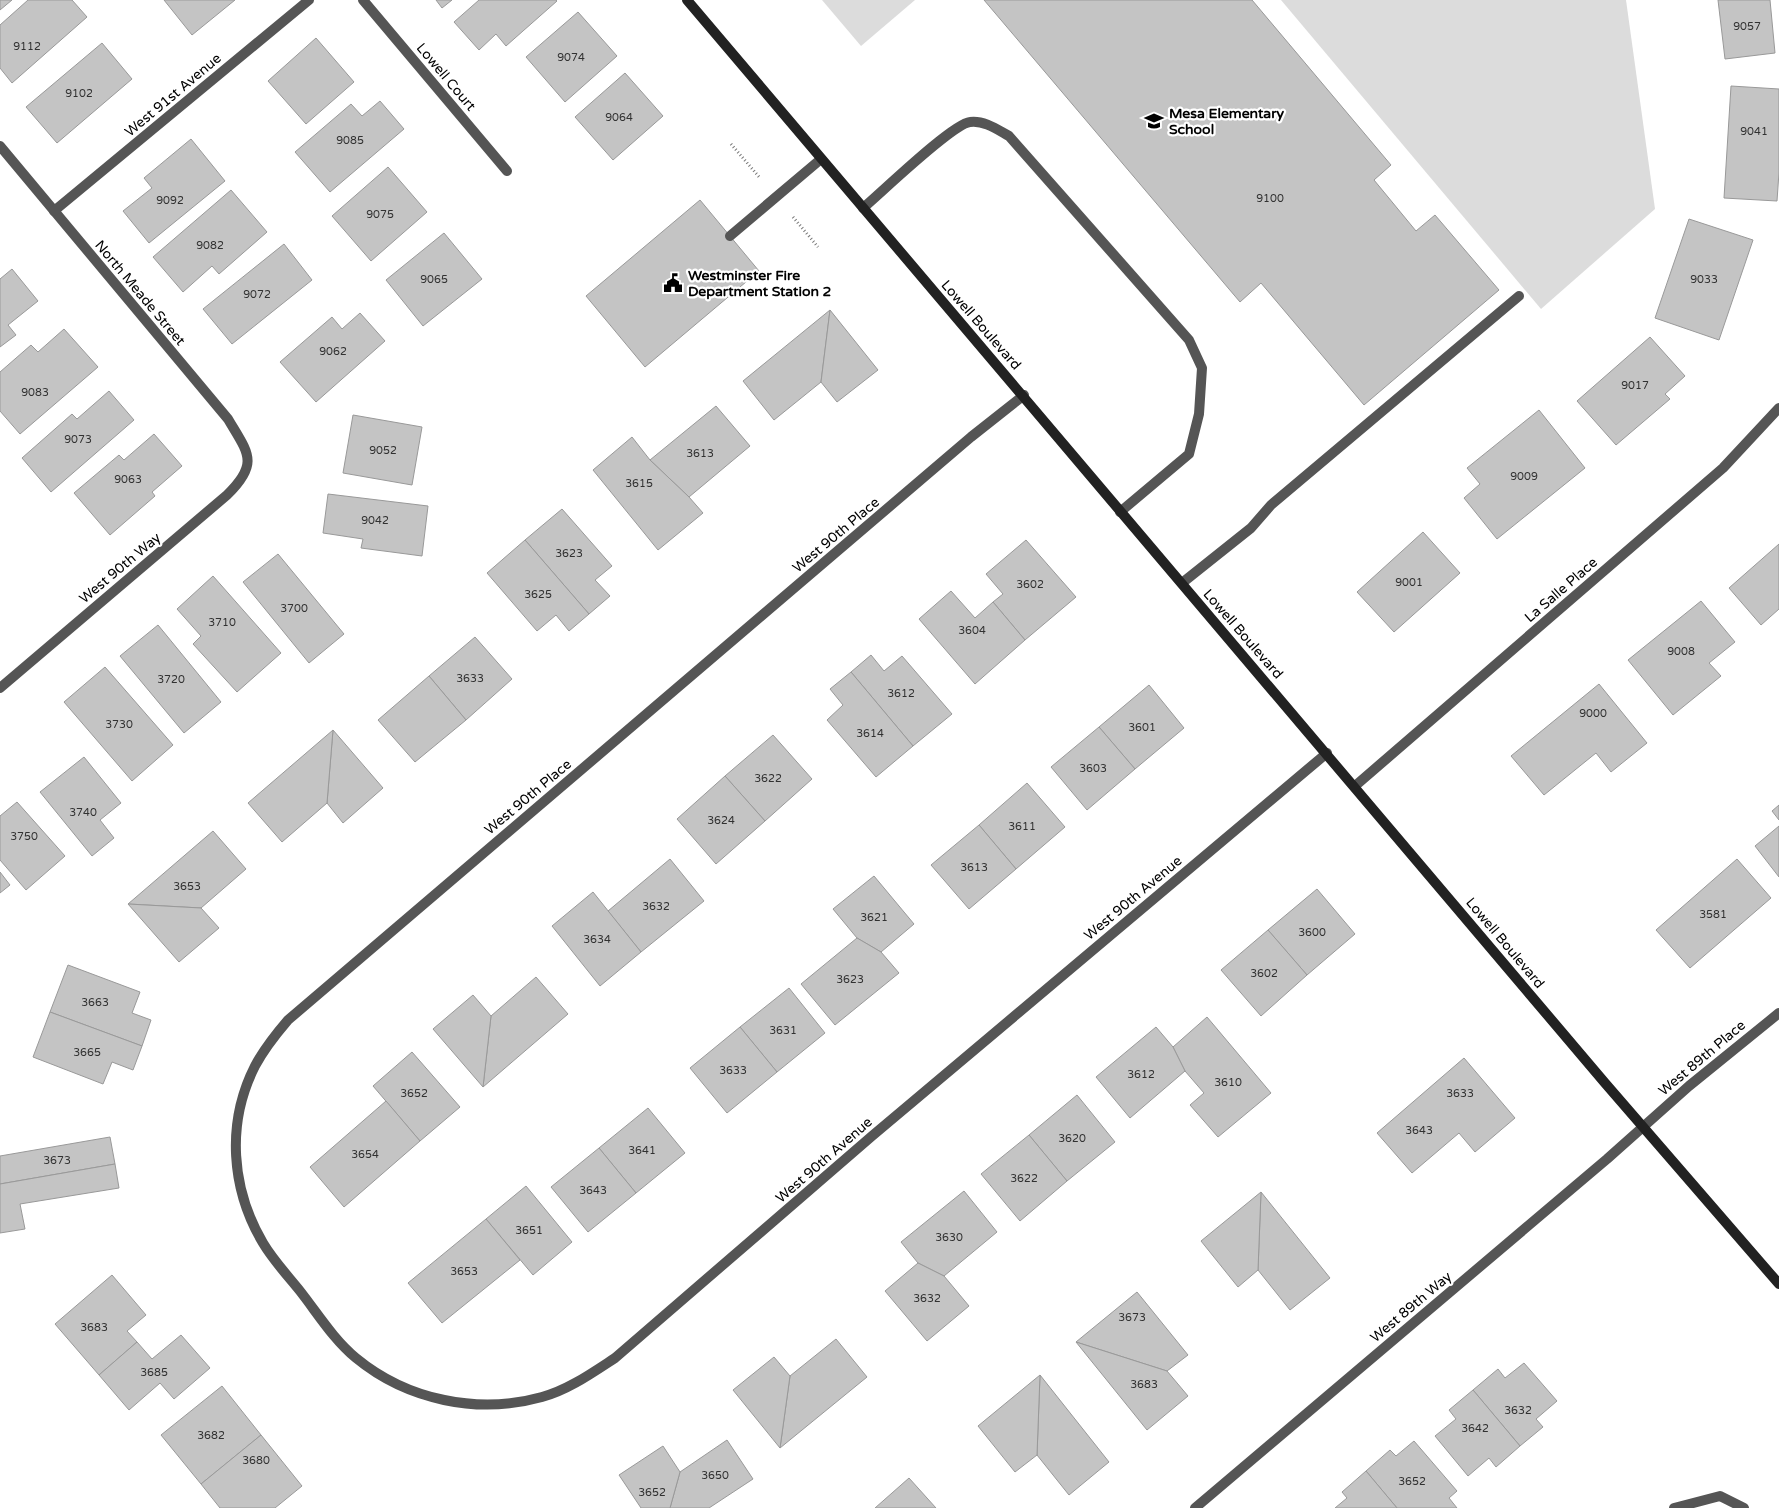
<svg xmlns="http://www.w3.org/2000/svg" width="1779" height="1508" viewBox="0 0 1779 1508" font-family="'Varela Round',sans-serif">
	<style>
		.green { fill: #dcdcdc }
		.building { fill: #c4c4c4; stroke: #999 }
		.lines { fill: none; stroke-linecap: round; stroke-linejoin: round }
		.path { stroke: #777; stroke-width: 3; stroke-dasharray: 1 2.5; stroke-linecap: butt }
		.lane { stroke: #555; stroke-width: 10 }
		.street { stroke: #555; stroke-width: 10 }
		.secondary { stroke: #222; stroke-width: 10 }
		.labels { text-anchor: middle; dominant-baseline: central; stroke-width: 4.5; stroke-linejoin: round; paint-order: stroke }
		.number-label { font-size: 11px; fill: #313131 }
		.street-label { font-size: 14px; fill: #000; stroke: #fff }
		.poi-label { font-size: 14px; font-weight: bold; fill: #000; stroke: #fff; text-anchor: start }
	</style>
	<rect width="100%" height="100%" fill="#fff"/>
	<g class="green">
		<path d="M822 0H915L861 46Z"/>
		<path d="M1281 0H1626L1655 209 1541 309Z"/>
	</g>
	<g class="building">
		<path d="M0 0H12L0 10Z"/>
		<path d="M28 0H72L87 17 12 83 0 68V25Z"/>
		<path d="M164 0H235L192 35Z"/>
		<path d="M436 0H452L442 8Z"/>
		<path d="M479 0H556L557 1 506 46 496 34 479 50 454 22Z"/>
		<path d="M984 0H1252L1391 165 1374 180 1416 231 1435 215 1499 290 1364 405 1261 283 1240 302Z"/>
		<path d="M1718 0H1770L1775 53 1725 59Z"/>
		<path d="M578 12 617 56 565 102 526 57Z"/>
		<path d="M316 38 354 82 306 124 268 81Z"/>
		<path d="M102 43 132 79 57 143 26 107Z"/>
		<path d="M625 73 663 116 613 160 575 117Z"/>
		<path d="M1731 86 1779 89V172L1777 201 1724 198Z"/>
		<path d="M380 101 404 129 330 192 295 152 351 104 362 116Z"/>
		<path d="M191 139 225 181 149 243 123 211 152 188 144 178Z"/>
		<path d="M388 167 427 212 371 261 332 216Z"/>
		<path d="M231 190 267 232 219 274 212 266 183 292 153 257Z"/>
		<path d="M700 200 759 271 645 367 586 296Z"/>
		<path d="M1689 219 1753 240 1719 340 1655 318Z"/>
		<path d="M444 233 482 279 423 326 386 280Z"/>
		<path d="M284 244 312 280 232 344 203 309Z"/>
		<path d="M12 269 38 301 8 325 16 335 0 347V279Z"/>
		<path d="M830 310 821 382 774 420 743 381Z"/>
		<path d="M830 310 878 370 837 402 821 382Z"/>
		<path d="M360 313 385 341 316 402 280 362 332 317 342 329Z"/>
		<path d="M64 329 98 367 20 434 0 411V372L31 345 38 352Z"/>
		<path d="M1650 337 1685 376 1665 394 1670 399 1616 445 1577 401Z"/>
		<path d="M109 391 134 420 51 492 22 458 72 414 77 419Z"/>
		<path d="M716 406 750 446 689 497 650 460Z"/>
		<path d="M1539 410 1585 468 1497 539 1464 498 1480 484 1467 468Z"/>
		<path d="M353 415 422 427 412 485 343 473Z"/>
		<path d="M154 434 182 466 152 492 155 496 110 535 74 493 119 455 124 460Z"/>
		<path d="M632 437 650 460 689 497 703 513 658 550 593 470Z"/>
		<path d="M328 494 428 506 422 556 361 548 363 539 323 533Z"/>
		<path d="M562 509 612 566 595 580 610 596 589 614 525 540Z"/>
		<path d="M1423 532 1460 573 1394 632 1357 592Z"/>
		<path d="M525 540 589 614 569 631 556 615 537 631 487 573Z"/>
		<path d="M1026 540 1076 597 1025 640 993 602 1003 594 986 574Z"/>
		<path d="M1779 544V609L1761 625 1729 588Z"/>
		<path d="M278 554 344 634 309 663 243 582Z"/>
		<path d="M213 576 281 653 237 692 193 644 201 636 177 609Z"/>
		<path d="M951 591 975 618 993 602 1025 640 975 684 919 619Z"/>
		<path d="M1701 601 1735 642 1709 663 1721 676 1673 715 1628 660Z"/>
		<path d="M158 625 221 702 184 733 120 656Z"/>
		<path d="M475 637 512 679 466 720 429 676Z"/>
		<path d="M871 655 884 671 902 656 952 714 913 746 851 672Z"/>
		<path d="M105 667 173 745 132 781 64 702Z"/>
		<path d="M851 672 913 746 876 777 827 720 843 705 830 689Z"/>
		<path d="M429 676 466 720 415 762 378 720Z"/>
		<path d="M1599 684 1647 743 1611 772 1596 753 1544 795 1511 756Z"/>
		<path d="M1149 685 1184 728 1135 769 1099 727Z"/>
		<path d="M1099 727 1135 769 1087 810 1051 767Z"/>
		<path d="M333 730 383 788 343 823 327 803Z"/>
		<path d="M333 730 327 803 282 842 248 803Z"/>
		<path d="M773 735 812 779 765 821 725 776Z"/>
		<path d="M84 757 121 803 100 820 114 838 92 856 40 792Z"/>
		<path d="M725 776 765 821 716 864 677 819Z"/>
		<path d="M1027 783 1065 827 1016 869 979 825Z"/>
		<path d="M17 802 65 856 26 890 0 860V816Z"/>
		<path d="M1779 805V820L1772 811Z"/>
		<path d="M979 825 1016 869 969 909 931 865Z"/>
		<path d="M1779 826V877L1755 846Z"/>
		<path d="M213 831 246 869 201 908 128 904Z"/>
		<path d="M670 859 704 901 641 952 608 911Z"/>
		<path d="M1737 859 1771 898 1690 968 1656 930Z"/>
		<path d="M0 872 10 885 0 893Z"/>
		<path d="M874 876 914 924 881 952 857 938 833 909Z"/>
		<path d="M1317 889 1355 934 1307 975 1268 930Z"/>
		<path d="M593 892 641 952 600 986 552 926Z"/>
		<path d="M128 904 201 908 219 928 179 962Z"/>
		<path d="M1268 930 1307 975 1261 1016 1221 970Z"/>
		<path d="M857 938 881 952 899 973 835 1025 801 984Z"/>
		<path d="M68 965 140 992 132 1013 151 1020 142 1046 50 1012Z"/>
		<path d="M536 977 568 1014 483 1087 491 1016Z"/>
		<path d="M789 988 825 1033 777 1072 740 1027Z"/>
		<path d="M473 995 491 1016 483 1087 433 1029Z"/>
		<path d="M50 1012 142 1046 133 1070 112 1062 103 1084 33 1057Z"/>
		<path d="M1207 1017 1271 1093 1218 1137 1190 1105 1204 1093 1185 1071 1173 1047Z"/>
		<path d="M740 1027 777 1072 727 1113 690 1068Z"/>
		<path d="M1156 1027 1173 1047 1185 1071 1130 1118 1096 1077Z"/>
		<path d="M412 1052 460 1107 420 1141 373 1086Z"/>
		<path d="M1464 1058 1515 1118 1475 1152 1459 1133 1412 1173 1377 1133Z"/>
		<path d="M1077 1095 1115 1142 1067 1181 1029 1135Z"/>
		<path d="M386 1101 420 1141 344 1207 310 1167Z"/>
		<path d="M648 1108 685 1153 636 1193 599 1148Z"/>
		<path d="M1029 1135 1067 1181 1020 1221 981 1174Z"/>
		<path d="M110 1137 115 1164 0 1184V1156Z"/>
		<path d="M599 1148 636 1193 588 1232 551 1187Z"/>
		<path d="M115 1164 119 1188 20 1204 25 1229 0 1233V1184Z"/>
		<path d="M526 1186 572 1242 533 1275 486 1219Z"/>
		<path d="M964 1191 997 1232 944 1276 918 1263 901 1242Z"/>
		<path d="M1261 1192 1330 1278 1290 1310 1258 1270Z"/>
		<path d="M1261 1192 1258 1270 1238 1287 1201 1241Z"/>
		<path d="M486 1219 520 1260 442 1323 408 1283Z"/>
		<path d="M918 1263 944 1276 969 1306 927 1341 885 1291Z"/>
		<path d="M112 1275 146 1315 127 1331 137 1342 99 1375 55 1324Z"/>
		<path d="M1137 1292 1188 1355 1167 1371 1076 1342Z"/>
		<path d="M181 1335 210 1368 174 1399 160 1383 129 1410 99 1375 137 1342 152 1359Z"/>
		<path d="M836 1339 867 1377 780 1448 790 1376Z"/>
		<path d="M1076 1342 1167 1371 1188 1396 1147 1430Z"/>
		<path d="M774 1357 790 1376 780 1448 733 1390Z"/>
		<path d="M1524 1363 1557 1401 1536 1419 1543 1427 1520 1446 1473 1390 1498 1369 1505 1378Z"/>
		<path d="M1040 1375 1109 1462 1069 1495 1037 1455Z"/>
		<path d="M1040 1375 1037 1455 1015 1472 978 1426Z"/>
		<path d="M222 1386 261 1435 201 1484 161 1435Z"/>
		<path d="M1473 1390 1520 1446 1496 1467 1489 1458 1468 1476 1435 1436 1456 1419 1449 1410Z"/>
		<path d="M261 1435 302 1486 275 1508H220L201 1484Z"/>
		<path d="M727 1440 753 1479 709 1508H670L680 1472Z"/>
		<path d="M1414 1441 1457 1491 1449 1498 1457 1508H1397L1366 1471 1390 1450 1396 1456Z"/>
		<path d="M663 1446 680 1472 670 1508H641L619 1475Z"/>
		<path d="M1366 1471 1397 1508H1335L1347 1498 1342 1492Z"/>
		<path d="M909 1478 936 1508H875Z"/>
	</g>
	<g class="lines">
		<g class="path">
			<path d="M731 144 760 178"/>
			<path d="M793 217 818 247"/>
		</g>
		<g class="lane">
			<path d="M863 208C881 193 952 124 970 122 984 120 998 130 1009 136L1189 340 1202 368 1199 414 1189 454 1120 512"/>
			<path d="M730 236 821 159"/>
			<path d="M1182 583 1251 528 1271 505 1519 296"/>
		</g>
		<g class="street">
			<path d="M363 0 507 171"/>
			<path d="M0 146 228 419C248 453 260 463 227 495L0 688"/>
			<path d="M54 211 309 0"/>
			<path d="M1024 395 971 437 288 1020C276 1034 264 1049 255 1066 226 1123 231 1189 263 1243 273 1260 288 1276 300 1291 318 1314 334 1340 356 1358 407 1400 478 1415 542 1397 568 1390 592 1373 615 1358L872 1136 1327 753"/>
			<path d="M1355 786 1723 468 1779 408"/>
			<path d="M1195 1508 1607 1159 1689 1086 1779 1013"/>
			<path d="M1674 1508 1720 1496 1744 1508"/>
		</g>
		<path class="secondary" d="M687 0 1605 1083 1779 1284"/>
	</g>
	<defs>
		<g id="school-bare" transform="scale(1.5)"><path d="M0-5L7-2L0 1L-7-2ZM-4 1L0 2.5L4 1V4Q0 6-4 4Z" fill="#000" stroke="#fff" stroke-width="2.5" paint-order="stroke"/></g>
		<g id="civic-bare" transform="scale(1.5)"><path d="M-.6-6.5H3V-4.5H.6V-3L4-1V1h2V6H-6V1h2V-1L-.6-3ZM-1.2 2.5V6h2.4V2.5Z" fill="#000" stroke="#fff" stroke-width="2.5" paint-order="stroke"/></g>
	</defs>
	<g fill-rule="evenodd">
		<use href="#school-bare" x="1154" y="121"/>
		<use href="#civic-bare" x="673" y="283"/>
	</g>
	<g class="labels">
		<g class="number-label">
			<text x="1747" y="26">9057</text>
			<text x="27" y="46">9112</text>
			<text x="571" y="57">9074</text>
			<text x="79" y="93">9102</text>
			<text x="619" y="117">9064</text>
			<text x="1754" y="131">9041</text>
			<text x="350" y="140">9085</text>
			<text x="1270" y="198">9100</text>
			<text x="170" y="200">9092</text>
			<text x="380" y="214">9075</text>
			<text x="210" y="245">9082</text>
			<text x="434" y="279">9065</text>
			<text x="1704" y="279">9033</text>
			<text x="257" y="294">9072</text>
			<text x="333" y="351">9062</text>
			<text x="1635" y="385">9017</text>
			<text x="35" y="392">9083</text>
			<text x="78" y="439">9073</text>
			<text x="383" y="450">9052</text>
			<text x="700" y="453">3613</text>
			<text x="1524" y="476">9009</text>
			<text x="128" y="479">9063</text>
			<text x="639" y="483">3615</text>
			<text x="375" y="520">9042</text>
			<text x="569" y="553">3623</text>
			<text x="1409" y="582">9001</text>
			<text x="1030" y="584">3602</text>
			<text x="538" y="594">3625</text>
			<text x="294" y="608">3700</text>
			<text x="222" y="622">3710</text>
			<text x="972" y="630">3604</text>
			<text x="1681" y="651">9008</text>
			<text x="470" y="678">3633</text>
			<text x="171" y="679">3720</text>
			<text x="901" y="693">3612</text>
			<text x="1593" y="713">9000</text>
			<text x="119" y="724">3730</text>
			<text x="1142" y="727">3601</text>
			<text x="870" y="733">3614</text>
			<text x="1093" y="768">3603</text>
			<text x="768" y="778">3622</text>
			<text x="83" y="812">3740</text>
			<text x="721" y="820">3624</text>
			<text x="1022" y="826">3611</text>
			<text x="24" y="836">3750</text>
			<text x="974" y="867">3613</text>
			<text x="187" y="886">3653</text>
			<text x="656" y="906">3632</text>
			<text x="1713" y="914">3581</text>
			<text x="874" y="917">3621</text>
			<text x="1312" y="932">3600</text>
			<text x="597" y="939">3634</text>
			<text x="1264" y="973">3602</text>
			<text x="850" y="979">3623</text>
			<text x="95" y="1002">3663</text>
			<text x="783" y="1030">3631</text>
			<text x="87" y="1052">3665</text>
			<text x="733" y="1070">3633</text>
			<text x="1141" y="1074">3612</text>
			<text x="1228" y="1082">3610</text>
			<text x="414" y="1093">3652</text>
			<text x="1460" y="1093">3633</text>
			<text x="1419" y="1130">3643</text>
			<text x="1072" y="1138">3620</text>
			<text x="642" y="1150">3641</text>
			<text x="365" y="1154">3654</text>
			<text x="57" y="1160">3673</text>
			<text x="1024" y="1178">3622</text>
			<text x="593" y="1190">3643</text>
			<text x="529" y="1230">3651</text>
			<text x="949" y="1237">3630</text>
			<text x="464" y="1271">3653</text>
			<text x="927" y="1298">3632</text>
			<text x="1132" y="1317">3673</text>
			<text x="94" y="1327">3683</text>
			<text x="154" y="1372">3685</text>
			<text x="1144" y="1384">3683</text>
			<text x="1518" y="1410">3632</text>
			<text x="1475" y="1428">3642</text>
			<text x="211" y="1435">3682</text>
			<text x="256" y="1460">3680</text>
			<text x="715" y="1475">3650</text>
			<text x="1412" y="1481">3652</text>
			<text x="652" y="1492">3652</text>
		</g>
		<g class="street-label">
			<text transform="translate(446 77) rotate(50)">Lowell Court</text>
			<text transform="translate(173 95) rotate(-40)">West 91st Avenue</text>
			<text transform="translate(140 293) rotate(50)">North Meade Street</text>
			<text transform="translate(981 325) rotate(49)">Lowell Boulevard</text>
			<text transform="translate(836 535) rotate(-40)">West 90th Place</text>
			<text transform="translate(120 568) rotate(-40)">West 90th Way</text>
			<text transform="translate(1561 590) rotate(-41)">La Salle Place</text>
			<text transform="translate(1243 634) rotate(49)">Lowell Boulevard</text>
			<text transform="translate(528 797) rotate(-40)">West 90th Place</text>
			<text transform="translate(1133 898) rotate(-40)">West 90th Avenue</text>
			<text transform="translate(1505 943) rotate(50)">Lowell Boulevard</text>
			<text transform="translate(1702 1058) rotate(-40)">West 89th Place</text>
			<text transform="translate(824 1160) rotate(-41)">West 90th Avenue</text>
			<text transform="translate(1411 1307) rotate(-40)">West 89th Way</text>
		</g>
		<g class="poi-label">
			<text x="1169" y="113">Mesa Elementary<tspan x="1169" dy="16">School</tspan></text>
			<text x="688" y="275">Westminster Fire<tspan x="688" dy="16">Department Station 2</tspan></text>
		</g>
	</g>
</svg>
